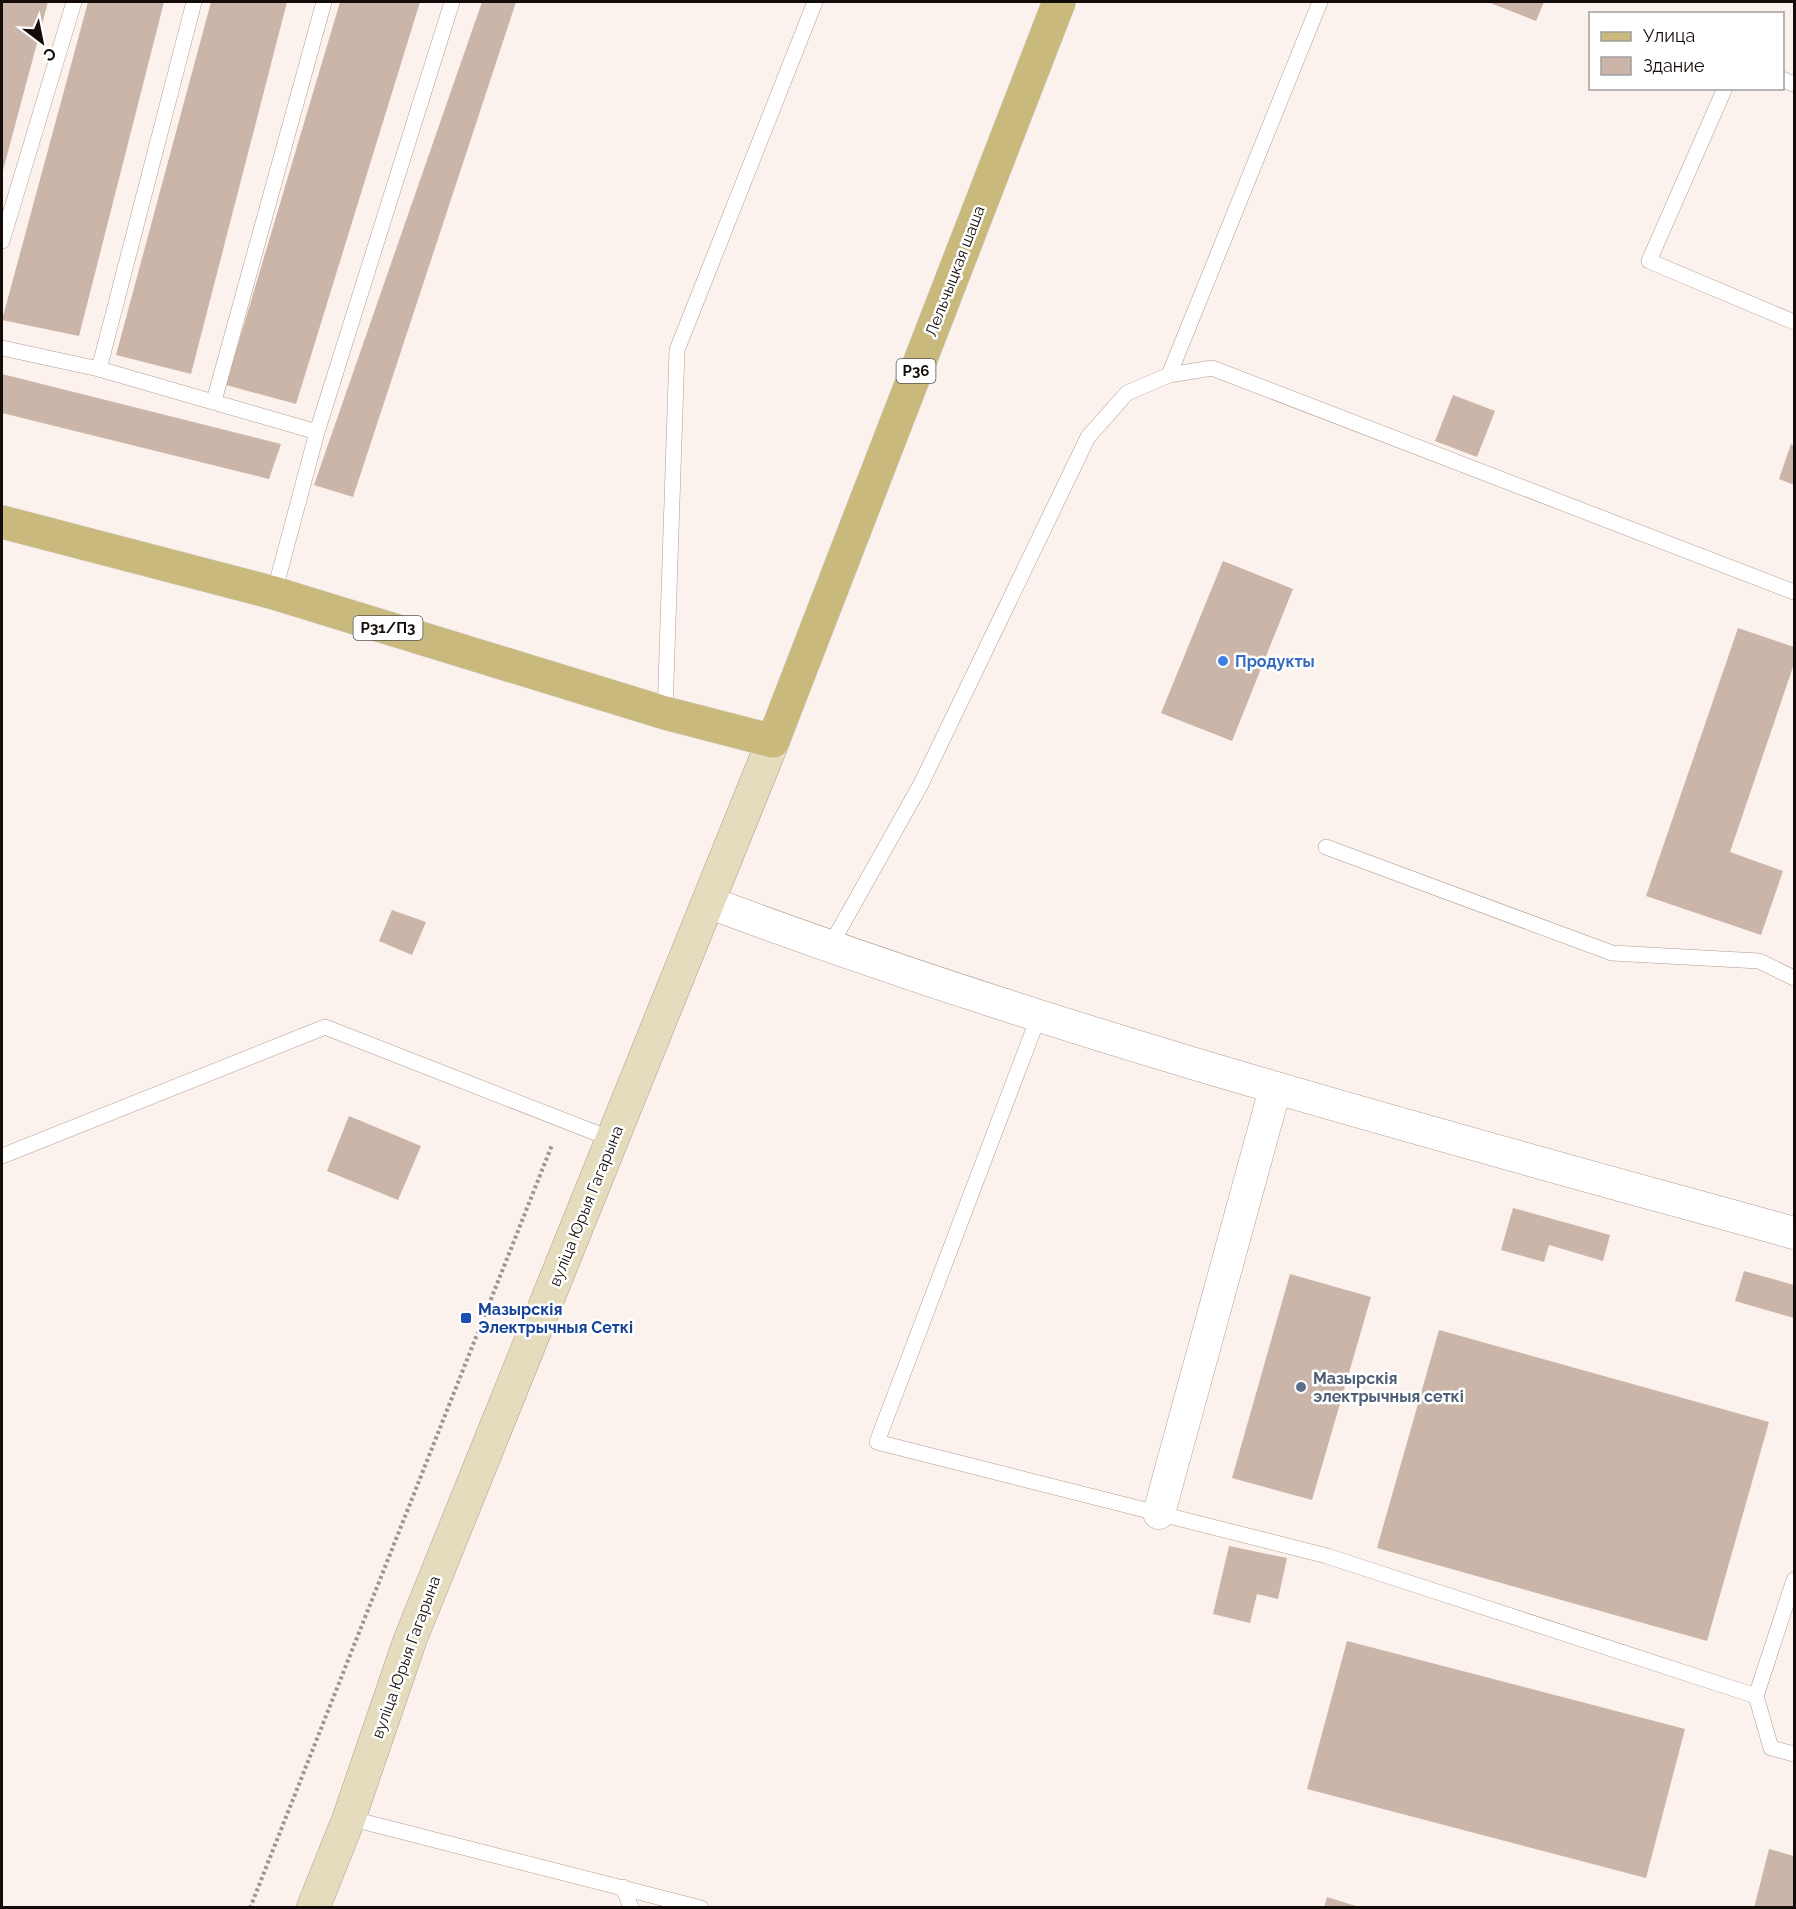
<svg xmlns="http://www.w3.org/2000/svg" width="1796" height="1909" viewBox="0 0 1796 1909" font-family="Raleway,sans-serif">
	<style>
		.building { fill: #cbb4a8 }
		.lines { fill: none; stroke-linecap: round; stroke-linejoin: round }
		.lane-casing { stroke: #b29b8f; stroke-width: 16 }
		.street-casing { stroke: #b29b8f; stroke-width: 33 }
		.secondary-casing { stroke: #b29b8f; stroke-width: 34 }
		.primary-casing { stroke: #d5d3d3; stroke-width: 34 }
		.path { stroke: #9d9490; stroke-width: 4; stroke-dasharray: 3 3; stroke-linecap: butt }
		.lane { stroke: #fff; stroke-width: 15 }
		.street { stroke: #fff; stroke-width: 32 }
		.secondary { stroke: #e4dcbd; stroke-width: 33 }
		.primary { stroke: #c9b97c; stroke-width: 33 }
		.shop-dot { fill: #3f7fe0; stroke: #fff; stroke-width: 2 }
		.transit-dot { fill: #1a4fb4; stroke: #fff; stroke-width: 2 }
		.service-dot { fill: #5c6f8a; stroke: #fff; stroke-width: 2 }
		.labels { text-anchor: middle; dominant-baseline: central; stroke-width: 5; stroke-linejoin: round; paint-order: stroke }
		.shield { fill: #fff; stroke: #5a5552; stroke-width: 1.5 }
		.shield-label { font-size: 15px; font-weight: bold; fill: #140c08 }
		.street-label { font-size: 16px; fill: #140c08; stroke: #fff }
		.shop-label { font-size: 16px; font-weight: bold; fill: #366cbe; stroke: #fff; text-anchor: start }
		.transit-label { font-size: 16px; font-weight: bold; fill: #164399; stroke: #fff; text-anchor: start }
		.service-label { font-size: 16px; font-weight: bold; fill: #4e5e75; stroke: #fff; text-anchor: start }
	</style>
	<rect width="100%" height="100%" fill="#fcf2ed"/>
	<g class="building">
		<path d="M2 2H48L2 174Z"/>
		<path d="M88 2H164L79 336 2 320Z"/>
		<path d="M211 2H287L191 374 116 355Z"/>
		<path d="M340 2H420L296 404 226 385Z"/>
		<path d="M482 2H516L353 497 314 485Z"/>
		<path d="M1488 2H1544L1536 21Z"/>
		<path d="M2 374 281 444 269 479 2 413Z"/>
		<path d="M1453 395 1495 411 1477 457 1435 441Z"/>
		<path d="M1791 444 1794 446V485L1779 479Z"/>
		<path d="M1223 561 1293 589 1232 741 1161 713Z"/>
		<path d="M1738 628 1794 647V664L1730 852 1783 871 1761 935 1646 896Z"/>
		<path d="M392 910 426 922 412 955 379 941Z"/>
		<path d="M349 1116 421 1146 398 1200 327 1171Z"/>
		<path d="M1513 1208 1610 1235 1603 1261 1549 1245 1544 1262 1501 1250Z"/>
		<path d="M1744 1271 1794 1285V1318L1735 1301Z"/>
		<path d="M1290 1274 1371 1297 1312 1500 1232 1478Z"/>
		<path d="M1439 1330 1769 1422 1707 1641 1377 1548Z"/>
		<path d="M1229 1546 1287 1558 1278 1599 1257 1594 1250 1623 1213 1614Z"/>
		<path d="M1347 1641 1685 1729 1646 1878 1307 1789Z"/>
		<path d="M1769 1849 1794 1856V1908H1754Z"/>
		<path d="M1327 1897 1359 1907V1908H1324Z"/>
	</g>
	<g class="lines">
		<g class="lane-casing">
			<g id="lane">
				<path d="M1782 79 1794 84"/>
				<path d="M1725 88 1649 261 1794 322"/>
				<path d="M2 241 74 2"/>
				<path d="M2 348 99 369 317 432"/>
				<path d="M99 369 194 2"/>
				<path d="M1169 375 1320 2"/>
				<path d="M214 401 324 2"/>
				<path d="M274 593 317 432 452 2"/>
				<path d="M665 713 677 350 815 2"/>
				<path d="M1326 847 1612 953 1759 961 1794 978"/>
				<path d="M829 948 921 784 1088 437 1127 393 1169 375 1212 368 1794 592"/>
				<path d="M1038 1018 877 1442 1327 1556 1756 1696 1771 1748 1794 1754"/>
				<path d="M2 1156 325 1027 614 1140"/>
				<path d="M1756 1696 1794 1580"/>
				<path d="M349 1818 701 1908"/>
				<path d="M623 1887 631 1908"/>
			</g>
		</g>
		<g class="street-casing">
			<g id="street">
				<path d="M708 902C1063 1035 1429 1132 1794 1233"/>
				<path d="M1159 1513 1275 1089"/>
			</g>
		</g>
		<g class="secondary-casing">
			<path id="secondary" d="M313 1908 349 1818 410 1640 773 741"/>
		</g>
		<g class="primary-casing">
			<path id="primary" d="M2 522 274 593 665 713 773 741 1059 2"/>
		</g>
		<path class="path" d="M250 1908 552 1145"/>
		<use href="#lane" class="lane"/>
		<use href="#street" class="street"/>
		<use href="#secondary" class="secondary"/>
		<use href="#primary" class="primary"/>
	</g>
	<circle class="shop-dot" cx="1223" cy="661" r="6"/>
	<rect class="transit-dot" x="460" y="1312" width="12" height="12" rx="3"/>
	<circle class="service-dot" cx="1301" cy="1387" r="6"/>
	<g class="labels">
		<g class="shield">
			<rect x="896.5" y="359" width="39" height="24" rx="4.5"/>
			<rect x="353.5" y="616" width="69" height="24" rx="4.5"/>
		</g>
		<g class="shield-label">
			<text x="916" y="371">Р36</text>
			<text x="388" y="628">Р31/П3</text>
		</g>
		<g class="street-label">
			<text transform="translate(955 271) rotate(-69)">Лельчыцкая шаша</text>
			<text transform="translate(586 1206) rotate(-68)">вуліца Юрыя Гагарына</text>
			<text transform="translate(406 1657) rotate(-70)">вуліца Юрыя Гагарына</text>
		</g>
		<g class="shop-label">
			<text x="1235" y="661">Продукты</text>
		</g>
		<g class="transit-label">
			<text x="478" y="1309">Мазырскія<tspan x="478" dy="18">Электрычныя Сеткі</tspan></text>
		</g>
		<g class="service-label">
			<text x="1313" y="1378">Мазырскія<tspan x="1313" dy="18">электрычныя сеткі</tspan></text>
		</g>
	</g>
	<rect width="1796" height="1909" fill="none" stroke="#140c08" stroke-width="6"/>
	<rect x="1589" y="12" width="195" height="78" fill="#ffffff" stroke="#a19e9c" stroke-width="1.5"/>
	<rect x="1601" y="32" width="30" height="9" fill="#c9b97c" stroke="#a19e9c" stroke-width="1.5"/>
	<text x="1643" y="42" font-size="18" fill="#140c08">Улица</text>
	<rect x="1601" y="57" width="30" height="18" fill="#cbb4a8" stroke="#a19e9c" stroke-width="1.5"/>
	<text x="1643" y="72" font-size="18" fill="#140c08">Здание</text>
	<g transform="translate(42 42) rotate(148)" stroke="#ffffff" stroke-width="4.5" paint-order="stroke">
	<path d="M0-4.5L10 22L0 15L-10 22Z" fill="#140c08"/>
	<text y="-9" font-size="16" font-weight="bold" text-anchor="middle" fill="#140c08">С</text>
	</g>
</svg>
